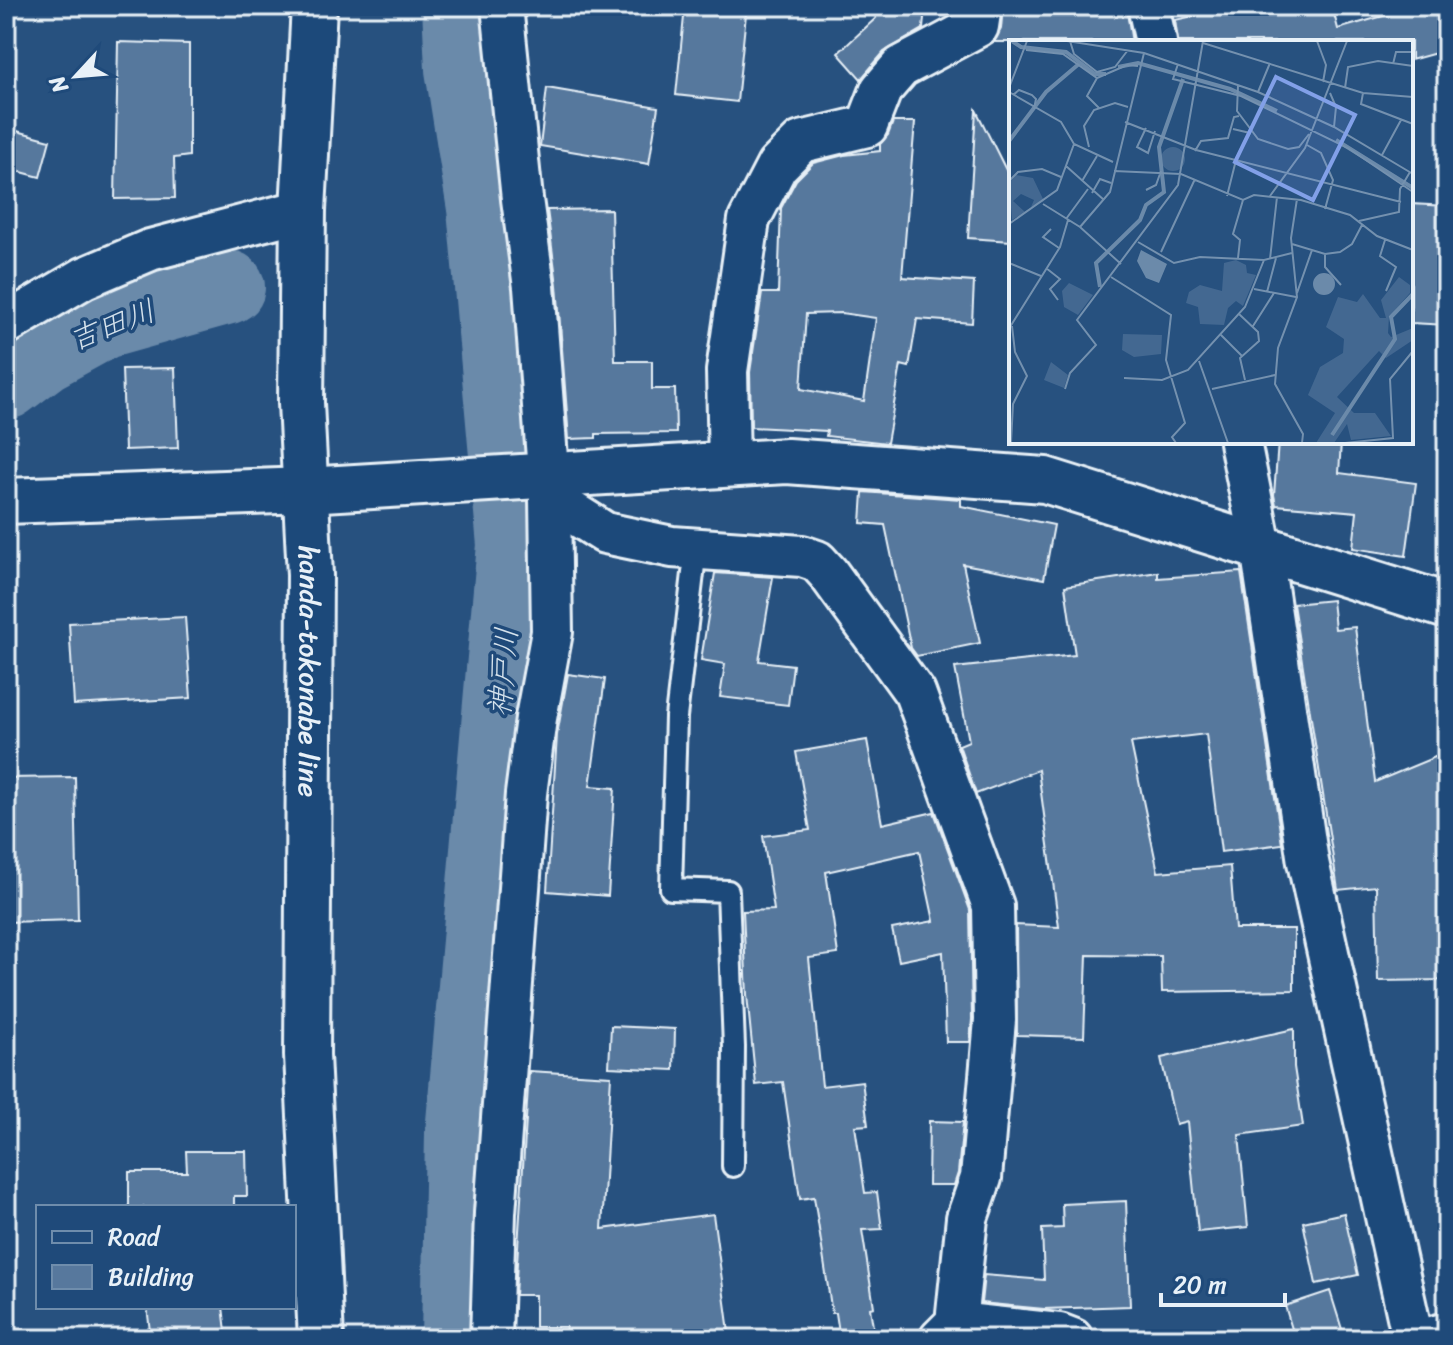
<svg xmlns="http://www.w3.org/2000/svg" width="1453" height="1345" viewBox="0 0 1453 1345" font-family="Sriracha,'Klee One',sans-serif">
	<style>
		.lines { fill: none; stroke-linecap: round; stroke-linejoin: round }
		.river { stroke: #6b8aaa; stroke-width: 74 }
		.building { fill: #57789d; stroke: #e8f1f8; stroke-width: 2; fill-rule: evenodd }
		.service-casing { stroke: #e8f1f8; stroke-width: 26 }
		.minor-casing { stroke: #e8f1f8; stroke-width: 46 }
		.tertiary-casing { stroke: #e8f1f8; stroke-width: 50 }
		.primary-casing { stroke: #e8f1f8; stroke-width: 50 }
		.service { stroke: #1f4a7a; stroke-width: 20 }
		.minor { stroke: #1f4a7a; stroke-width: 40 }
		.tertiary { stroke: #1f4a7a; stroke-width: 44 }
		.primary { stroke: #1f4a7a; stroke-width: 44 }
		.labels { text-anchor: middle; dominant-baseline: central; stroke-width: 7; stroke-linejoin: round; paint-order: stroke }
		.street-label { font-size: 28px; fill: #e8f1f8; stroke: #1f4a7a }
		.water-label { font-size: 30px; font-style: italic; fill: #d5e2ec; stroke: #1f4a7a }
		.inset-river { fill: none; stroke: #6b8aaa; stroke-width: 4 }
		.inset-road { fill: none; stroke: #7491af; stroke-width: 2 }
		.view { fill: #82a0e8; fill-opacity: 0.15; stroke: #82a0e8; stroke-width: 4 }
		.inset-edge { fill: none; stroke: #e8f1f8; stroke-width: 4 }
	</style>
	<rect width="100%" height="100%" fill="#27517f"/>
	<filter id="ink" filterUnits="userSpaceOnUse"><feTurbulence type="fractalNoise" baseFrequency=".0125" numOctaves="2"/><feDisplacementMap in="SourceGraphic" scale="16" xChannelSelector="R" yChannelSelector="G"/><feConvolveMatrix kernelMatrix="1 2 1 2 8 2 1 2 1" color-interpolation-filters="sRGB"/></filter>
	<g filter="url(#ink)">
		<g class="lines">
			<g class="river">
				<path d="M6 383 43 355 103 322 228 287"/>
				<path d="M458 1339 462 1134 514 545 484 208 462 69 459 6"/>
			</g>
		</g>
		<g class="building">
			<path d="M870 6H925L923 29 884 52 861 79 838 53 876 18Z"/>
			<path d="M1003 6H1126L1132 42H994L1001 29Z"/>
			<path d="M1238 6H1332L1338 29 1418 6H1447V50L1411 60V42H1178L1175 20Z"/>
			<path d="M685 7 746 14 737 102 676 95Z"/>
			<path d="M118 42 189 44V156L174 158 175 198 115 199Z"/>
			<path d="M547 88 658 107 649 164 540 146Z"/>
			<path d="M976 110 1011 180V241L968 238Z"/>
			<path d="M893 122H915L902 277 974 282 972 323 917 319 909 367 901 365 887 443 826 436 827 431 751 427 750 372 762 293H778L781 208 796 180 813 163 844 155 880 151V144L888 135ZM841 313 876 318 864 401 801 389 806 314Z"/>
			<path d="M6 128 50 140 40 177 6 168Z"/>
			<path d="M1411 204 1447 206V325L1411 323Z"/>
			<path d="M611 209 615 361H652V389H675L676 433 596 434V438L569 439 557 285 547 210Z"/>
			<path d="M175 368 178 448 125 450 122 369Z"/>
			<path d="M1278 442H1341L1339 473 1416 483 1406 556 1353 548 1357 512 1276 505 1274 495Z"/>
			<path d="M863 492 961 499V506L1054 525 1044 579 963 564 980 643 917 656 911 648 885 525 861 523Z"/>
			<path d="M1158 572V578L1241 572 1282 844 1221 852 1206 734 1131 743 1158 872 1230 866 1235 929H1294V990L1162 992 1161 956 1087 955 1084 1037 1017 1035 1016 925 1059 927 1038 770 976 794 959 745 969 741 955 668 1075 655 1065 586Z"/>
			<path d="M715 573 773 577 759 661 793 665 788 705 720 697 725 664 701 660Z"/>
			<path d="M1332 600 1335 629 1355 627 1375 782 1447 752V980L1378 981 1376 886 1338 890 1293 604Z"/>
			<path d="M185 617 191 698 74 705 69 623Z"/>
			<path d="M568 674 605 679 590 786 615 788 608 896 547 891 557 735Z"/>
			<path d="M867 740 882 824 934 812 970 910 972 1019 970 1042H946L943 952 899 961 892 929 934 921 919 851 826 872 838 954 809 958 822 1086 862 1081 868 1125 855 1126 865 1193 877 1192 882 1229 862 1230 874 1307 870 1308 875 1339H840L836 1313H832L814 1197 800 1199 783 1082 756 1085 747 995 743 911 774 910 763 836 810 830 796 752Z"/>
			<path d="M75 777 78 920 6 922V778Z"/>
			<path d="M611 1026 675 1029 674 1070 609 1067Z"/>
			<path d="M1294 1029V1067L1303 1126 1239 1135 1248 1227 1198 1232 1187 1122 1176 1125 1161 1058Z"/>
			<path d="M529 1071 611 1076 602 1229 713 1214 730 1339H564L566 1327H535V1295H515Z"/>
			<path d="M929 1121 963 1122 958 1173 954 1185H928Z"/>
			<path d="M186 1151H246L247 1196H234V1207H129V1172H187Z"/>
			<path d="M1126 1201 1130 1306 1044 1309 981 1303 984 1275 1044 1280 1042 1229 1063 1228 1062 1204Z"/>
			<path d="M1344 1213 1358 1275 1316 1284 1303 1222Z"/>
			<path d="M1330 1291 1345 1339H1295L1285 1306Z"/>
			<path d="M147 1307H223L227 1339H151Z"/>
		</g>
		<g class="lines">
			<g class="service-casing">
				<path id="service" d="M696 548 676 717 671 889 728 891 734 1047 733 1166"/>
			</g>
			<g class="minor-casing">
				<g id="minor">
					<path d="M1148 6 1156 42"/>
					<path d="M6 324 84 278 150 250 303 210"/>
					<path d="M1240 442 1261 547 1308 862 1413 1339"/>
					<path d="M729 464 727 371 749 220 777 166 801 142 867 126 881 90 901 67 978 26 981 6"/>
					<path d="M550 498 605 533 672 547 802 556 817 561 828 573 915 693 993 906 995 1020 981 1178 967 1218 956 1323 940 1339"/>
					<path d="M491 1339 495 1213 526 794 536 718 552 632 550 498 534 287 522 199 502 6"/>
					<path d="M971 1339 956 1323 1059 1334 1072 1339"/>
					<path d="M1425 1339 1447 1333"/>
				</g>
			</g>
			<g class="tertiary-casing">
				<path id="tertiary" d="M6 501 306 490 787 461 1045 480 1447 606"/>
			</g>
			<g class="primary-casing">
				<g id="primary">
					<path id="s1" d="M314 6 303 210 301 403 310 575 307 1055 321 1339"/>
				</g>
			</g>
			<use href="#service" class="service"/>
			<use href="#minor" class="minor"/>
			<use href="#tertiary" class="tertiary"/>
			<use href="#primary" class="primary"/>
		</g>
	</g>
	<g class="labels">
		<g class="street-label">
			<text stroke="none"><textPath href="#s1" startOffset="666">handa-tokonabe line</textPath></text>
		</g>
		<g class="water-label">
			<text transform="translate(112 325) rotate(-21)">吉田川</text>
			<text transform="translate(503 672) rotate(-85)">神戸川</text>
		</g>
	</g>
	<g transform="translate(1009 40)">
		<rect width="404" height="404" fill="#27517f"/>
		<path d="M152 119a12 12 0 1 1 24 0a12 12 0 1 1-24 0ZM7 135 24 138 35 161 22 167 25 160 12 154 4 161 16 172 3 180 0 143ZM227 220 237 225 238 233 247 235 234 266 227 261 219 268 215 285 191 284 189 267 177 263 180 252 191 245 213 251 215 223ZM390 237 401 245V253L380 277 379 293 382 297 404 288V300L377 318 370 311 328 357 345 373H366L382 396 342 400 338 384 325 403H307L326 373 299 355 311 327 334 313 335 299 317 287 329 257 348 262 354 254 371 278H377L372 260ZM60 243 84 255 69 275 55 267 53 251ZM114 294 153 295 152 314 125 317 113 310ZM42 322 59 335 55 348 35 340Z" fill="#436891"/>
		<path d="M132 210 158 224 150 243 137 238 128 221ZM304 244a11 11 0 1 1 22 0a11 11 0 1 1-22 0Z" fill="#6b8aaa"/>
		<path class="inset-river" d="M3 1 12 7 57 12 86 34H97M109 27 129 23 221 49 268 71M327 100 404 148M0 101 37 52 71 23M91 247 87 223 131 180 137 165 155 152 150 107 174 39M323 395 386 299 382 277 404 254"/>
		<path class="inset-road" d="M58 1 135 13 249 52 325 87 404 134M61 1 65 14 88 32 106 27 119 10M308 1 317 25 314 42M194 3 354 53 404 57M17 10 54 14 88 38 118 25 129 26M169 24 164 39 232 56 339 108 404 152M384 24 387 12H404M88 38 78 56 90 68M229 45 228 71 249 99 279 109 290 107 300 94M0 48 18 1M336 48 339 27 369 21 404 26M0 52 52 82 65 104 104 122M249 52 261 23M321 53 327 67 325 87M354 53 352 64 404 84M4 55 10 50 23 55 27 59 25 69M116 82 187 110 392 162M137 88 128 107 139 113 146 91M224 89 241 93 227 119M298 105 312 113 324 140 316 169M80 107 75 86 85 70 106 63 119 67M186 111 192 101 219 98 225 77 230 76M373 115 392 80M57 126 95 160M105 131 172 134 234 160 245 155 292 160 341 175 368 196 404 210M0 141 9 132 33 129 52 137M73 141 88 116M137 150 147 145 152 131M83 153 91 139 102 143M218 156 227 120M261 156 296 108 338 1M288 159 282 198 288 257 269 308 266 344 294 394 293 403M34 164 71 187 112 224M57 179 79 149M350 181 390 172 391 149 401 132M0 184 48 150 65 104M71 187 101 152 135 13M42 189 34 197 50 208M376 200 371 216 387 227 377 251M129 202 165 223 191 217 255 220 283 213M283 204 316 214 331 212 343 204 353 185M152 212 186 139M316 214V227L332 245M229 218 231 200 224 194 234 160M261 219 268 157M0 223 32 236M37 228 51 239 41 249 49 260M102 237 162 275 157 320 176 383 163 397 167 403M245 249 287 257M258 252 267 218M288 253 303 210M230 274 249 292 250 301 231 318 236 340M244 286 265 253M1 287 51 207 59 180M212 295 233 316M190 321 219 403M115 338 153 340 179 330 236 267 255 220M56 349 61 333 87 305 68 280 169 145 194 1M203 349 266 335M2 403 4 364 18 336 6 312 3 286M336 403 384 398 381 339 404 311"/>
		<path class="view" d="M267 37 346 75 304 160 226 122Z"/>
		<rect width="404" height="404" class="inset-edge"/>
	</g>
	<rect width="1453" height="1345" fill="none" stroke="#1f4a7a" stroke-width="32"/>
	<rect x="16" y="16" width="1421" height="1313" fill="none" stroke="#e8f1f8" stroke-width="3" filter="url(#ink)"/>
	<rect x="36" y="1205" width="260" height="104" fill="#1f4a7a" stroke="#6f8dac" stroke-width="2"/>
	<rect x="52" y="1231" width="40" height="12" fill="#1f4a7a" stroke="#6f8dac" stroke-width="2"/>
	<text x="108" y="1245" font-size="24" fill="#e8f1f8">Road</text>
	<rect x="52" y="1265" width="40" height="24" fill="#57789d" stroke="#6f8dac" stroke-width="2"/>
	<text x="108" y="1285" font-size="24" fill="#e8f1f8">Building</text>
	<g transform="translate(76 76) rotate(244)" stroke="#1f4a7a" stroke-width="6" paint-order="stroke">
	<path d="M0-6L14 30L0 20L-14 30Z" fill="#e8f1f8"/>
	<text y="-12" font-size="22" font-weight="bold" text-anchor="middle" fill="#e8f1f8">N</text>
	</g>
	<path d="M1161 1293v12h124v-12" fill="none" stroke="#e8f1f8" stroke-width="4"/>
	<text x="1173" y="1293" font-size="24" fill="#e8f1f8" stroke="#1f4a7a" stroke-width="6" paint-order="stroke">20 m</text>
</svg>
